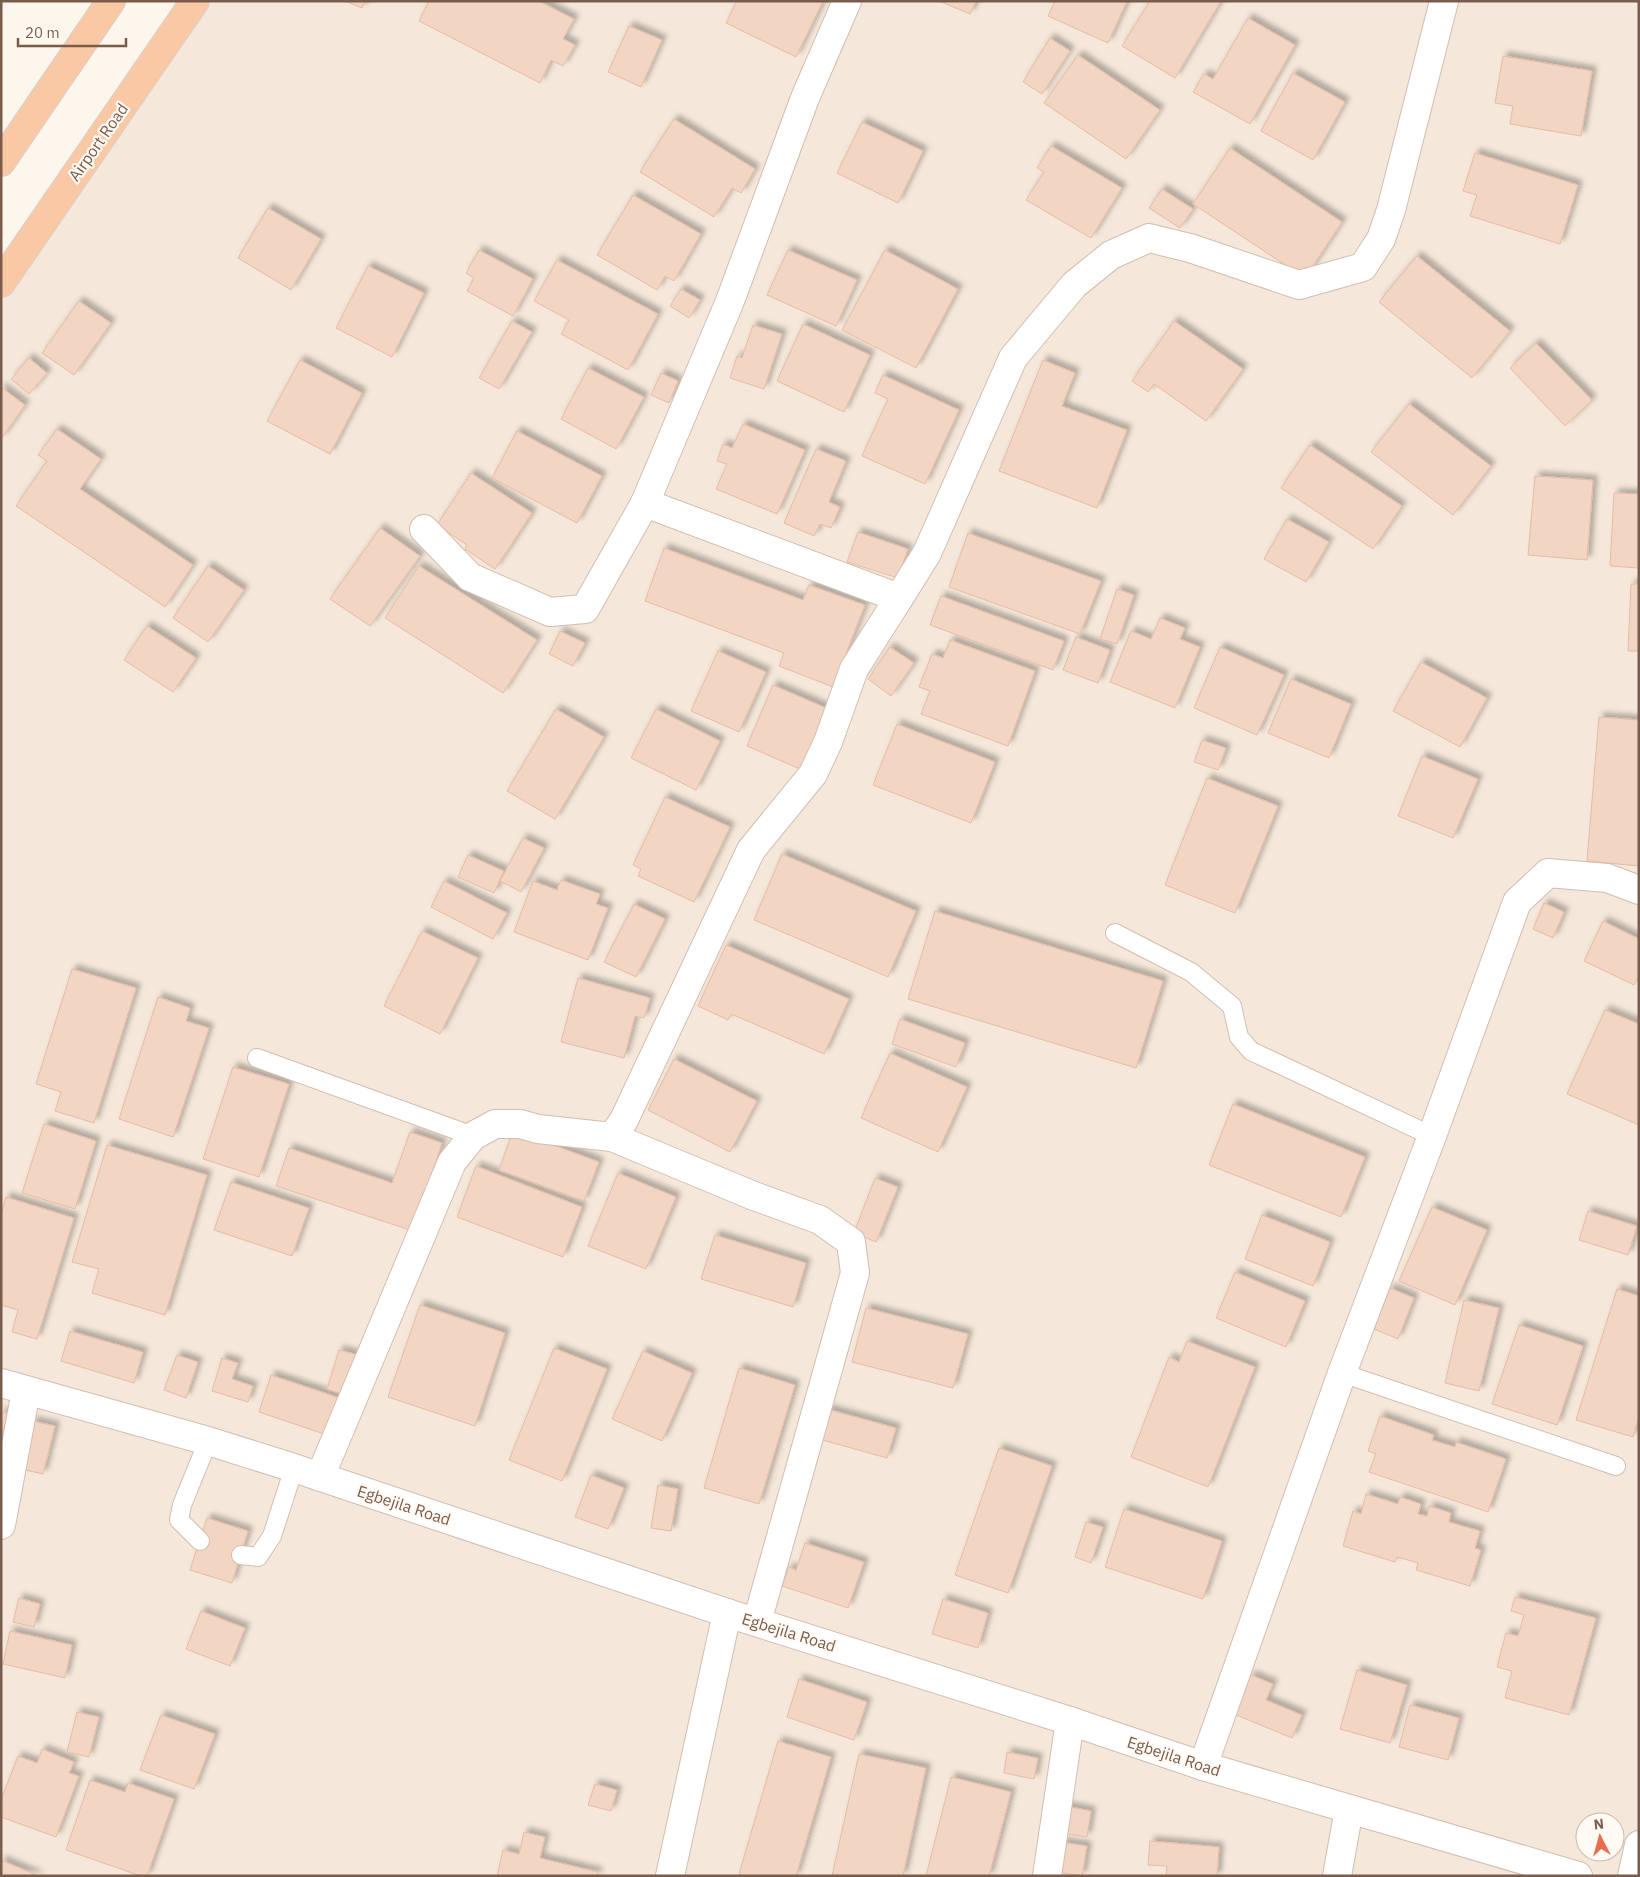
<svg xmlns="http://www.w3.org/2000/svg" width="1640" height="1877" viewBox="0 0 1640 1877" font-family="'IBM Plex Sans',sans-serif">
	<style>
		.residential { fill: #f5e8da; fill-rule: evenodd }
		.building { fill: #f3d5c3; stroke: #e6bba3; filter: url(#shadow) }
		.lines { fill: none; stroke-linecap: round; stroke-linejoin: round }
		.service-casing { stroke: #d1beb0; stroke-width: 20 }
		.minor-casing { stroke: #d1beb0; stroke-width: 30 }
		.tertiary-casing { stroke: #d1beb0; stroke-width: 30 }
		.trunk-casing { stroke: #dad1cd; stroke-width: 30 }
		.service { stroke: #fff; stroke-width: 18 }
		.minor { stroke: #fff; stroke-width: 28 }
		.tertiary { stroke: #fff; stroke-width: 28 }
		.trunk { stroke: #f9c8a4; stroke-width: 28 }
		.labels { text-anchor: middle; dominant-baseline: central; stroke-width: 4.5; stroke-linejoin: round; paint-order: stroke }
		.street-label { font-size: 16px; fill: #7a5c4d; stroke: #fffaf3 }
	</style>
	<defs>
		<filter id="shadow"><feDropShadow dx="4.5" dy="-4.5" stdDeviation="2.5" flood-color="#0004"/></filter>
	</defs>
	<rect width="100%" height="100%" fill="#fdf6ec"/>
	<path class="residential" d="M210 1H1639V1876H1V303ZM1585 1822H1615V1852H1585Z"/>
	<g class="building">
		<path d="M345 1H365L362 8Z"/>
		<path d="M429 1H539L574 19 563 39 575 45 563 66 551 60 540 83 419 21Z"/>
		<path d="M737 1H823L796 57 726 23Z"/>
		<path d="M939 1H976L970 14Z"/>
		<path d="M1055 1H1127L1108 43 1048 16Z"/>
		<path d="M1150 1H1221L1175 78 1122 46Z"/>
		<path d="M1248 18 1295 45 1250 124 1193 92 1204 74 1213 79Z"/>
		<path d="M629 26 662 40 641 87 608 72Z"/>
		<path d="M1050 38 1070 51 1042 94 1023 82Z"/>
		<path d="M1078 55 1160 110 1126 159 1044 103Z"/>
		<path d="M1503 56 1592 71 1581 136 1510 124 1513 106 1495 103Z"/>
		<path d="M1293 73 1345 102 1313 160 1261 131Z"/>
		<path d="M674 119 755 169 741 193 732 188 714 217 640 172Z"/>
		<path d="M862 122 923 151 898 203 837 173Z"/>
		<path d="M1051 146 1122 188 1091 238 1026 200 1044 172 1037 168Z"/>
		<path d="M1230 148 1342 222 1305 278 1193 204Z"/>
		<path d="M1475 153 1578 185 1560 244 1470 216 1477 195 1463 191Z"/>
		<path d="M1162 189 1193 209 1180 228 1149 208Z"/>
		<path d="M633 195 701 234 674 281 665 276 657 290 597 255Z"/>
		<path d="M268 208 321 239 291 290 238 258Z"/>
		<path d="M479 250 533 279 513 316 467 291 474 278 466 273Z"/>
		<path d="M788 250 857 280 836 326 767 295Z"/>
		<path d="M885 250 958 289 916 368 842 330Z"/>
		<path d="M1417 256 1510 331 1472 378 1379 302Z"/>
		<path d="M557 260 658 314 628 370 561 334 569 320 534 301Z"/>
		<path d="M368 266 424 293 392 357 336 328Z"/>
		<path d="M681 289 700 300 689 318 670 306Z"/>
		<path d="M79 301 111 323 74 375 42 353Z"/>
		<path d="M512 321 532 332 499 389 479 378Z"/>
		<path d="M1174 321 1243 369 1206 421 1154 384 1148 392 1132 381Z"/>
		<path d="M803 324 870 355 844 412 777 381Z"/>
		<path d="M753 325 782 334 764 389 730 378 737 356 742 358Z"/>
		<path d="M1536 343 1592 400 1565 426 1510 368Z"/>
		<path d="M29 358 47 373 29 394 11 379Z"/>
		<path d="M300 360 362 393 330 454 267 421Z"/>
		<path d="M1043 360 1075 373 1062 406 1127 430 1097 508 999 471Z"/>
		<path d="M588 368 644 397 616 449 561 419Z"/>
		<path d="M661 373 678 381 669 403 651 395Z"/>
		<path d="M883 375 959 410 925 484 862 456 888 399 875 393Z"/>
		<path d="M1 387 25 405 1 439Z"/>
		<path d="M1409 404 1491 466 1453 515 1371 452Z"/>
		<path d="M743 424 805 450 777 514 716 489 727 464 717 461 723 444 732 448Z"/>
		<path d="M57 429 101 459 80 489 193 565 165 607 16 506 47 461 38 455Z"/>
		<path d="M517 431 602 476 577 523 492 478Z"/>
		<path d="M1310 445 1402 506 1373 549 1281 488Z"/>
		<path d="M816 449 846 461 829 502 840 507 831 528 820 524 814 536 784 523Z"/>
		<path d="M471 473 532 513 495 569 465 549 467 545 437 525Z"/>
		<path d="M1535 476 1593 480 1587 560 1528 555Z"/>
		<path d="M1614 493 1639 494V568L1610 566Z"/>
		<path d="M1287 519 1329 542 1306 582 1264 559Z"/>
		<path d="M380 528 420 556 370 626 330 599Z"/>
		<path d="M858 532 908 549 898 578 847 562Z"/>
		<path d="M968 533 1101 581 1080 634 949 587Z"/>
		<path d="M664 548 803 600 809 585 865 605 833 687 779 666 784 653 645 601Z"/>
		<path d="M208 566 244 590 208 642 173 618Z"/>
		<path d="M419 566 537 640 503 693 385 618Z"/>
		<path d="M1631 584H1639V651H1628Z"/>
		<path d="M1117 589 1134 595 1117 644 1100 639Z"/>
		<path d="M941 596 1064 641 1053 670 930 625Z"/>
		<path d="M1160 618 1185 628 1180 639 1200 647 1175 708 1110 682 1131 631 1151 639Z"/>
		<path d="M147 626 196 658 173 692 124 660Z"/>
		<path d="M560 631 585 643 573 666 549 654Z"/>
		<path d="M1076 637 1110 650 1098 683 1063 670Z"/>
		<path d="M950 640 1035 671 1008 746 921 714 930 691 919 687 932 654 943 658Z"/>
		<path d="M890 647 914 663 891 696 868 679Z"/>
		<path d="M1220 647 1284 675 1257 735 1194 708Z"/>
		<path d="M718 651 766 672 739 732 691 711Z"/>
		<path d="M1421 662 1487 698 1460 747 1393 711Z"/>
		<path d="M1291 679 1351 704 1329 758 1268 733Z"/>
		<path d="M773 685 833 711 807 772 747 746Z"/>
		<path d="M556 709 604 737 555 819 507 791Z"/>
		<path d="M656 709 720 741 696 790 631 758Z"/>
		<path d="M1599 717 1639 720V866L1587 861Z"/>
		<path d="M897 724 995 762 971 823 873 785Z"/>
		<path d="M1202 740 1226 748 1218 770 1194 762Z"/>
		<path d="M1422 756 1478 779 1453 838 1398 816Z"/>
		<path d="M1207 778 1278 806 1235 913 1165 885Z"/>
		<path d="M665 797 730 827 694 902 638 876 641 869 633 865Z"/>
		<path d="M523 838 544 848 521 892 500 881Z"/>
		<path d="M782 854 916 911 888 977 754 920Z"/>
		<path d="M468 855 504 871 494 893 458 877Z"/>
		<path d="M561 880 600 894 596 904 608 908 588 960 514 932 533 881 557 890Z"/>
		<path d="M444 881 507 913 493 939 431 907Z"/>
		<path d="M1544 903 1564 912 1553 938 1533 929Z"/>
		<path d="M634 904 665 919 636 977 604 962Z"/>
		<path d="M935 911 1163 981 1136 1068 908 999Z"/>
		<path d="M1603 921 1639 939V975L1634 985 1584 961Z"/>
		<path d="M422 931 478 958 440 1034 384 1006Z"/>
		<path d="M726 945 849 999 824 1054 731 1014 728 1020 698 1006Z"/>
		<path d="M72 969 136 988 94 1123 55 1111 61 1092 36 1084Z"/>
		<path d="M578 978 650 998 644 1018 635 1016 624 1058 561 1042Z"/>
		<path d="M158 997 190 1008 186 1021 209 1028 173 1137 119 1119Z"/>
		<path d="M1605 1010 1639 1024V1125L1567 1094Z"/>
		<path d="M900 1019 965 1043 956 1067 892 1044Z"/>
		<path d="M890 1053 967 1087 938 1152 861 1118Z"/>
		<path d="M674 1059 757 1101 730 1152 648 1110Z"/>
		<path d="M233 1067 289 1084 259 1177 203 1159Z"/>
		<path d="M1233 1104 1365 1157 1341 1217 1209 1165Z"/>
		<path d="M44 1124 96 1141 75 1209 22 1193Z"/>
		<path d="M513 1130 599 1162 584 1201 499 1170Z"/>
		<path d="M410 1132 442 1143 413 1231 276 1186 289 1148 392 1183Z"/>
		<path d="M107 1145 207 1175 165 1315 92 1293 99 1269 72 1262Z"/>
		<path d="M476 1166 582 1207 563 1257 457 1217Z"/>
		<path d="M618 1173 676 1197 646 1269 588 1246Z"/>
		<path d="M875 1178 898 1187 876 1242 854 1233Z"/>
		<path d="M231 1182 309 1208 292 1256 214 1230Z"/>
		<path d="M6 1197 74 1218 37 1339 12 1332 18 1310 1 1305V1214Z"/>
		<path d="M1432 1207 1487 1230 1455 1305 1399 1281Z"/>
		<path d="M1588 1211 1637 1226 1628 1255 1579 1240Z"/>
		<path d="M1262 1215 1330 1242 1313 1286 1245 1259Z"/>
		<path d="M715 1235 806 1263 793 1307 701 1279Z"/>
		<path d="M1235 1272 1305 1301 1286 1347 1216 1318Z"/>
		<path d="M1390 1288 1414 1298 1398 1339 1374 1329Z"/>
		<path d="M1617 1289 1639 1296V1417L1633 1437 1576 1420Z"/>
		<path d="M1464 1300 1499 1308 1479 1391 1445 1383Z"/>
		<path d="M420 1305 505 1333 475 1426 388 1397Z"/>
		<path d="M866 1308 968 1334 953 1388 852 1362Z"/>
		<path d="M1519 1325 1583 1346 1557 1425 1492 1404Z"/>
		<path d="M70 1331 143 1352 134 1383 61 1361Z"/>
		<path d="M1187 1341 1255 1367 1208 1487 1131 1457 1169 1357 1179 1362Z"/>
		<path d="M554 1348 607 1369 562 1481 509 1460Z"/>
		<path d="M339 1350 358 1355 345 1395 327 1389Z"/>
		<path d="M643 1351 692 1373 662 1441 612 1419Z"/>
		<path d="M177 1355 198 1362 186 1398 164 1390Z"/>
		<path d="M222 1358 238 1363 232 1379 253 1386 248 1402 212 1391Z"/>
		<path d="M739 1368 795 1385 759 1504 704 1488Z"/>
		<path d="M271 1375 343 1399 330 1436 259 1412Z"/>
		<path d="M827 1409 896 1428 887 1458 819 1439Z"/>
		<path d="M1 1412 18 1416 1 1492Z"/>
		<path d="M1380 1416 1434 1435 1432 1440 1455 1447 1456 1442 1506 1459 1488 1512 1369 1472 1376 1454 1368 1451Z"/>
		<path d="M32 1421 55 1426 43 1474 21 1469Z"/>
		<path d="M999 1448 1052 1466 1008 1593 955 1575Z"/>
		<path d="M591 1475 624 1488 608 1529 575 1517Z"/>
		<path d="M658 1485 678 1489 671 1531 651 1528Z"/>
		<path d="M1366 1494 1398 1504 1400 1497 1421 1504 1418 1514 1427 1516 1429 1506 1451 1513 1449 1522 1480 1531 1475 1548 1481 1550 1470 1586 1416 1570 1418 1563 1397 1557 1395 1562 1343 1546 1353 1511 1361 1514Z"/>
		<path d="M1124 1509 1222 1541 1203 1599 1105 1567Z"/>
		<path d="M207 1518 248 1531 232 1583 190 1570Z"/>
		<path d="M1086 1522 1103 1527 1091 1563 1075 1557Z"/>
		<path d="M805 1543 864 1562 848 1608 782 1586 789 1567 796 1570Z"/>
		<path d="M1515 1597 1596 1618 1569 1715 1505 1698 1512 1671 1497 1667 1506 1633 1518 1636 1524 1615 1511 1611Z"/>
		<path d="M19 1598 40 1604 34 1627 13 1622Z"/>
		<path d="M943 1599 988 1613 978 1648 932 1634Z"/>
		<path d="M201 1611 245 1628 230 1666 186 1649Z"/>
		<path d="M10 1631 72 1645 65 1678 3 1664Z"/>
		<path d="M1357 1670 1407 1685 1390 1743 1340 1729Z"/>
		<path d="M1251 1675 1273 1684 1266 1700 1302 1715 1292 1738 1234 1714Z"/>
		<path d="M799 1679 867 1702 854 1740 787 1717Z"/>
		<path d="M1410 1705 1459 1718 1448 1760 1399 1747Z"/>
		<path d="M77 1712 99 1717 89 1757 67 1752Z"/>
		<path d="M161 1715 215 1734 194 1789 140 1770Z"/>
		<path d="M778 1741 831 1757 796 1876H744L739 1874Z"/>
		<path d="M42 1749 74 1762 69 1773 79 1776 56 1837 1 1817V1800L18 1756 37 1763Z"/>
		<path d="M1007 1752 1038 1758 1034 1779 1004 1773Z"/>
		<path d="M859 1754 926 1768 903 1876H832Z"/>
		<path d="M951 1777 1011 1792 989 1876H926Z"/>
		<path d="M90 1780 125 1792 128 1783 174 1799 147 1876H141L66 1850Z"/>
		<path d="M595 1784 617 1790 611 1811 588 1805Z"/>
		<path d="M1065 1806 1091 1811 1087 1837 1061 1833Z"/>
		<path d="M524 1832 545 1837 540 1858 598 1872 597 1876H497L503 1850 519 1854Z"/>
		<path d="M1150 1841 1219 1847 1217 1876H1166L1167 1866 1148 1865Z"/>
		<path d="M1061 1842 1087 1846 1082 1876 1056 1872Z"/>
		<path d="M1 1860 39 1876H1Z"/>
	</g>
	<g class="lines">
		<g class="service-casing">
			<g id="service">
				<path d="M1115 933 1191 972 1232 1006 1239 1037 1251 1051 1432 1136"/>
				<path d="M257 1058 473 1136"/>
				<path d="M1342 1373 1616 1466"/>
				<path d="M200 1541 179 1520 182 1505 208 1441"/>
				<path d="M241 1555 258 1557 272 1536 294 1468"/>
			</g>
		</g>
		<g class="minor-casing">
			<g id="minor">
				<path d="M645 503 899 598 927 553 1013 358 1074 285 1111 255 1149 238 1190 248 1299 285 1363 267 1381 239 1391 210 1444 1"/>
				<path d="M424 529 470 577 550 612 585 609 645 503 730 301 805 98 847 1"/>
				<path d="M612 1137 754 1196 820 1220 851 1242 855 1273 757 1622"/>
				<path d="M320 1477 452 1162 473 1136 495 1124H520L538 1129 612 1137 624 1120 751 850 813 774 828 742 854 669 899 598"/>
				<path d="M1 1525 26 1391"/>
				<path d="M1203 1766 1342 1373 1432 1136 1517 902 1548 873 1607 878 1639 890"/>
				<path d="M670 1876 727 1613"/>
				<path d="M1047 1876 1070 1721"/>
				<path d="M1337 1876 1349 1809"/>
				<path d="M1632 1876 1639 1845"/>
			</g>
		</g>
		<g class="tertiary-casing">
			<path id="tertiary" d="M1 1383 208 1441 294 1468 727 1613 1070 1721 1203 1766 1578 1876"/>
		</g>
		<g class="trunk-casing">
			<g id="trunk">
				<path d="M1 162 111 1"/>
				<path d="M1 283 195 1"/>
			</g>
		</g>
		<use href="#service" class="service"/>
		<use href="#minor" class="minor"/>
		<use href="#tertiary" class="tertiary"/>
		<use href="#trunk" class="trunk"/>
	</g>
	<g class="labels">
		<g class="street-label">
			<text transform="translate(98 142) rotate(-55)">Airport Road</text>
			<text transform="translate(404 1505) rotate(18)">Egbejila Road</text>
			<text transform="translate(789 1632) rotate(17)">Egbejila Road</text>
			<text transform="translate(1174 1756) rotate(18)">Egbejila Road</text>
		</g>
	</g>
	<rect width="1640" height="1877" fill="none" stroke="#7a5c4d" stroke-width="5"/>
	<g transform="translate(1600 1837) rotate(354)"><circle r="24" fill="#fffaf3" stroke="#cabbb1"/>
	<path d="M0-4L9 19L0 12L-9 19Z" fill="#e76f51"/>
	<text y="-8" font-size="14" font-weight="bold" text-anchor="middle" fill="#7a5c4d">N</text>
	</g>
	<path d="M18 38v8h108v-8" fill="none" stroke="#7a5c4d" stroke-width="2.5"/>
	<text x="25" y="38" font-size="15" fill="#7a5c4d" stroke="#fffaf3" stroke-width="4" paint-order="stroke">20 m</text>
</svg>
